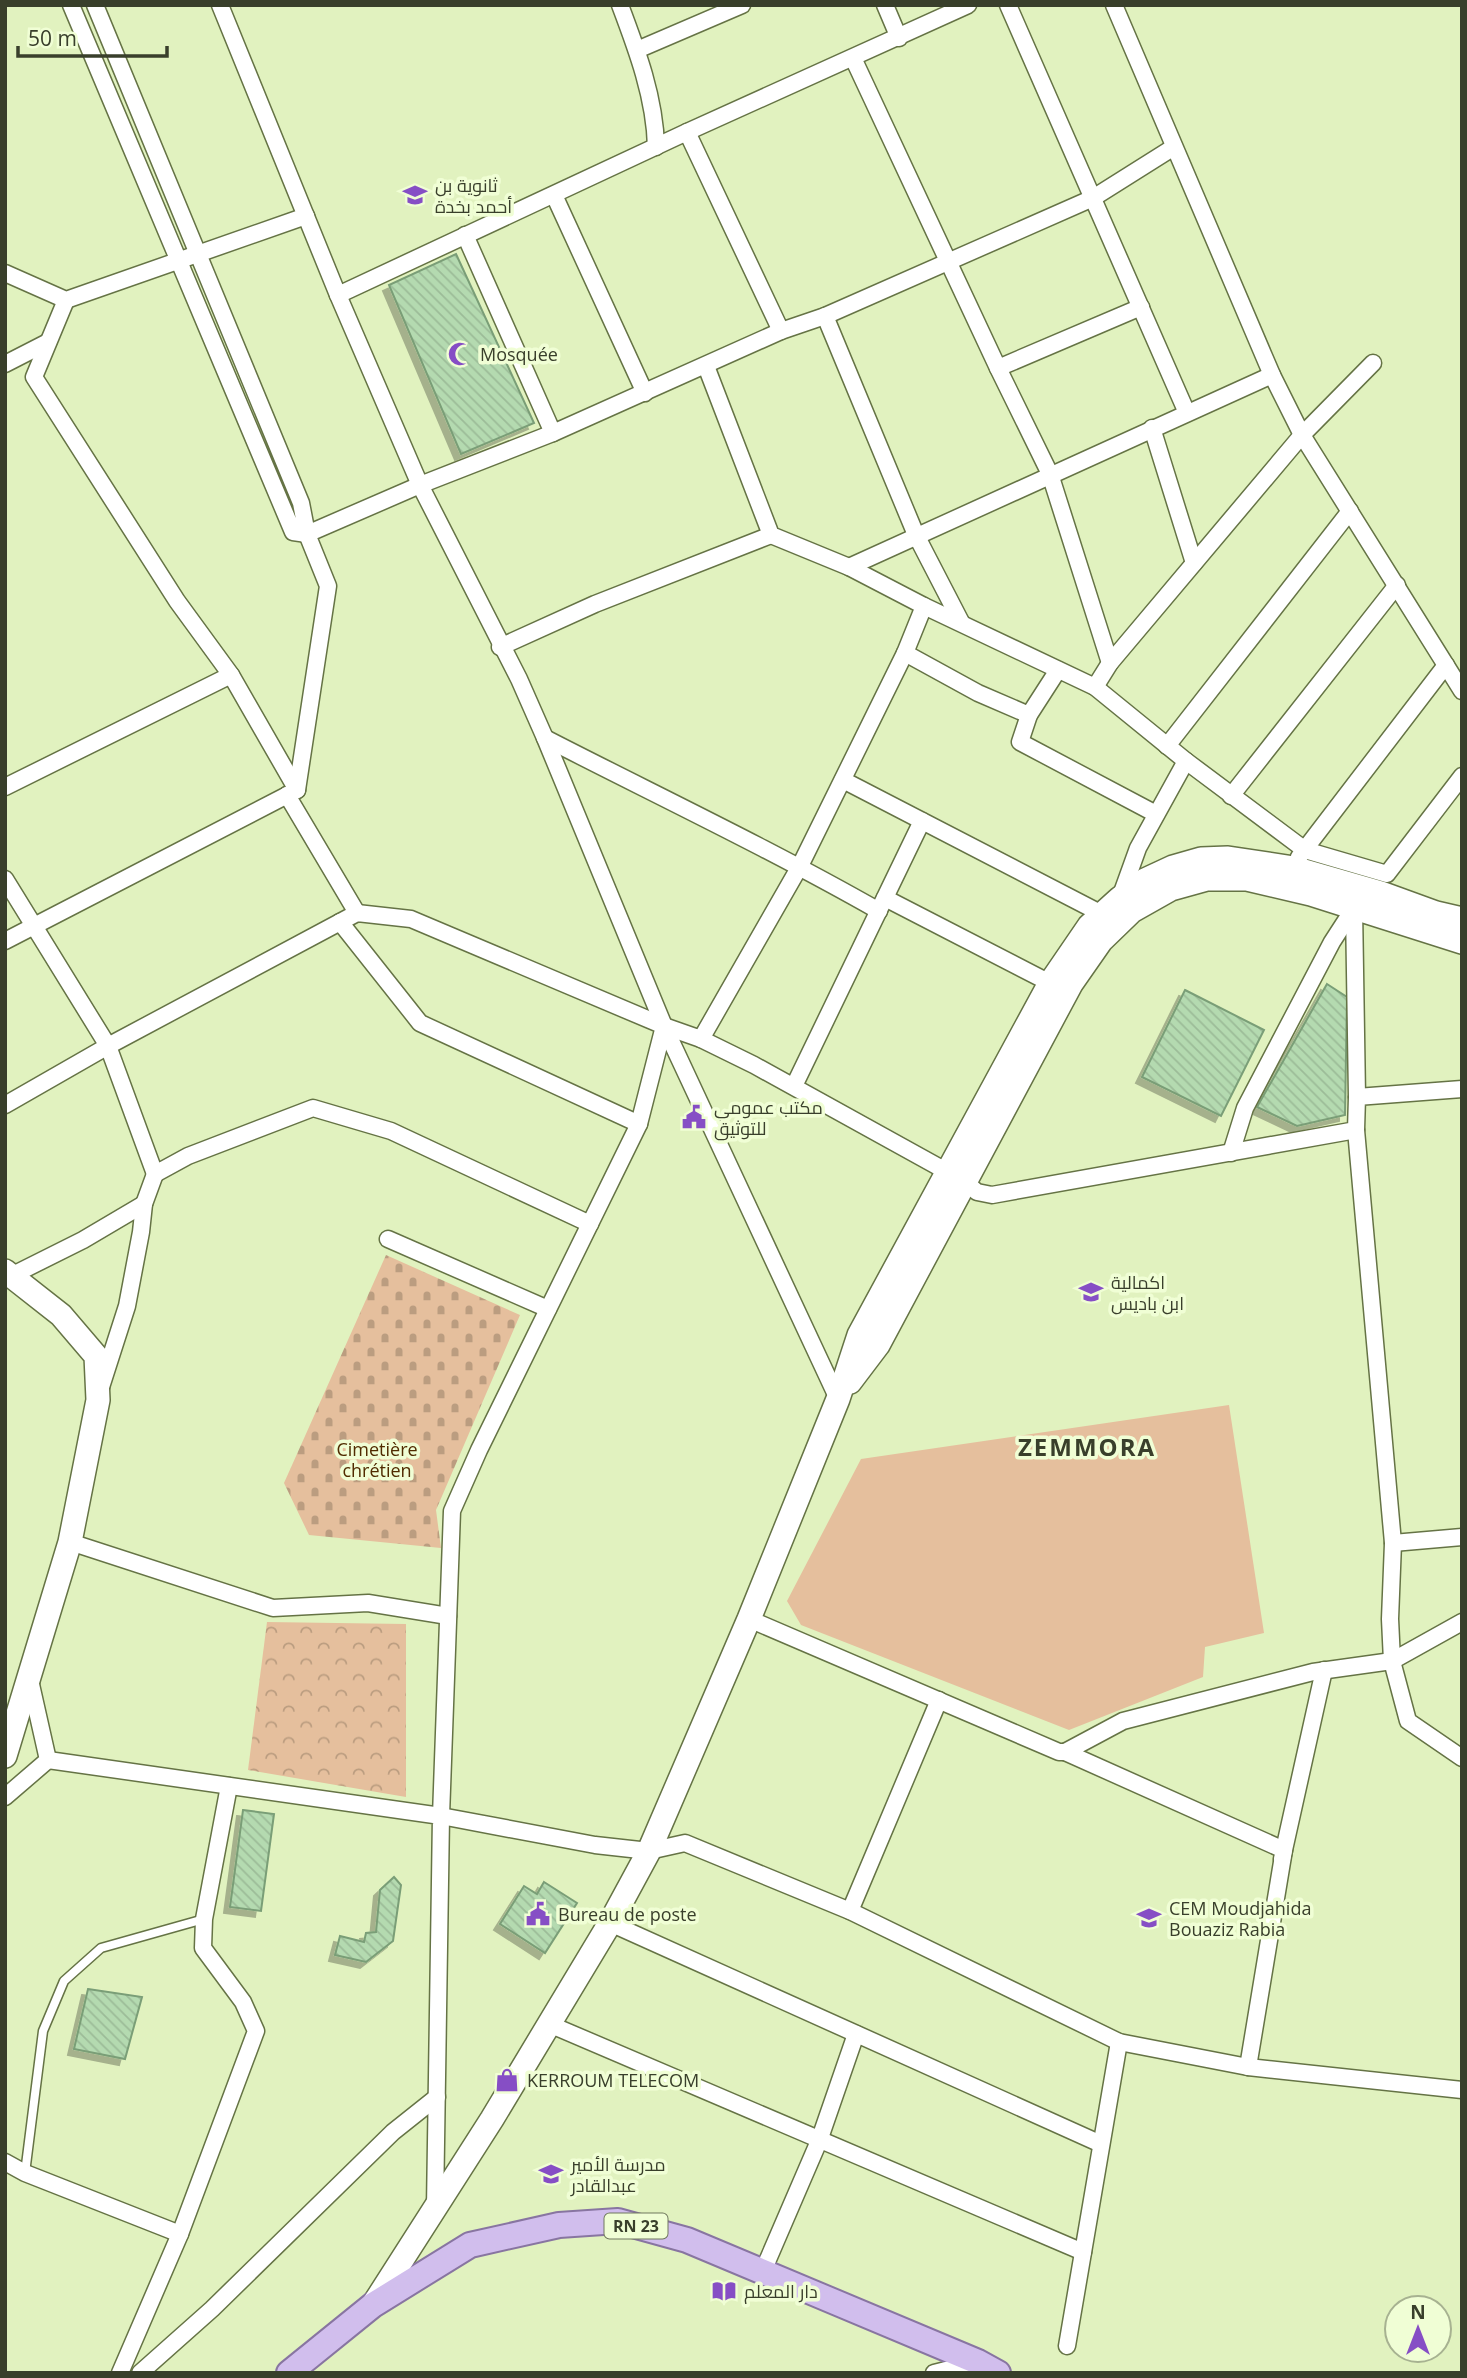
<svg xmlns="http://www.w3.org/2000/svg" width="1467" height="2378" viewBox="0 0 1467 2378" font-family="'Open Sans',Cairo,sans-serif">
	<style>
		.forest { fill: url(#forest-crowns) }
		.cemetery { fill: url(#cemetery-stones) }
		.pitch { fill: #e5bf9d }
		.building { fill: url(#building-back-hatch); stroke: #7a9e77; stroke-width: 2; filter: url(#shadow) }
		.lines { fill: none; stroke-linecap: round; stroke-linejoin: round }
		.service-casing { stroke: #657345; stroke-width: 11 }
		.minor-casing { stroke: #657345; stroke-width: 19 }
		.secondary-casing { stroke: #657345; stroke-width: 26 }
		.primary-casing { stroke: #8875a1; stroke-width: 28 }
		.service { stroke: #fff; stroke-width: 8 }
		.minor { stroke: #fff; stroke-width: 16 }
		.secondary { stroke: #fff; stroke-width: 23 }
		.primary { stroke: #d1beed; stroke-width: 24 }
		.labels { text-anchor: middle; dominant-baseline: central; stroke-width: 7; stroke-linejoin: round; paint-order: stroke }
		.shield { fill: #f0fed5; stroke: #70785e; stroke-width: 2 }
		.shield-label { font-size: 16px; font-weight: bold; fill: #393f2b }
		.poi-label { font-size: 18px; fill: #393f2b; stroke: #f0fed5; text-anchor: start }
		.park-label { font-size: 18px; fill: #502b00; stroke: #f0fed5 }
		.district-label { font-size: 24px; font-weight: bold; letter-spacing: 2px; fill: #393f2b; stroke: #f0fed5 }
	</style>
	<defs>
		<pattern id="forest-crowns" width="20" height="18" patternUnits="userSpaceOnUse" patternTransform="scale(1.75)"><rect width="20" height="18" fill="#e5bf9d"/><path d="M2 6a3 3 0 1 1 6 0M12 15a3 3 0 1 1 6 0" fill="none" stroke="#bb9d80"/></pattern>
		<pattern id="cemetery-stones" width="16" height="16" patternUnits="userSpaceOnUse" patternTransform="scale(1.75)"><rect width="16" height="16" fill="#e5bf9d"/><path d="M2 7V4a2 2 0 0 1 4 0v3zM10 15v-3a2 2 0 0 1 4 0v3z" fill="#bb9d80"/></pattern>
		<pattern id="building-back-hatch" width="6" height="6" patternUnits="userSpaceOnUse" patternTransform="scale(1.75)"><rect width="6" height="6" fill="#b4dab0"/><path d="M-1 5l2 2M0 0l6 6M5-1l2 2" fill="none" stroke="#9cbc98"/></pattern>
		<filter id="shadow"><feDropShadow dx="-6" dy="6" stdDeviation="0" flood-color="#0004"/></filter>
	</defs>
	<rect width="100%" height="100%" fill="#e1f2bf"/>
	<path class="forest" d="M267 1622 406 1624V1797L248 1770Z"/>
	<path class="cemetery" d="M386 1255 520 1315 436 1510 441 1548 309 1535 284 1483Z"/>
	<path class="pitch" d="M1229 1405 1264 1633 1205 1647 1203 1677 1069 1730 801 1625 787 1601 861 1459Z"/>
	<g class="building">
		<path d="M456 254 534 423 461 454 389 285Z"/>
		<path d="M1327 984 1347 997 1345 1115 1297 1126 1257 1107Z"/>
		<path d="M1185 990 1264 1030 1221 1116 1142 1077Z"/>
		<path d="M243 1810 274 1814 261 1911 230 1907Z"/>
		<path d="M394 1877 401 1885 393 1941 366 1962 335 1955 340 1936 364 1942 366 1933 376 1932 380 1890Z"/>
		<path d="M544 1882 577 1903 545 1953 500 1924 524 1886 537 1894Z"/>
		<path d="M88 1989 142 1997 125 2059 74 2049Z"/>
	</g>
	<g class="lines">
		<g class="service-casing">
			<path id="service" d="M25 2173 43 2031 64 1981 101 1948 204 1919"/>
		</g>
		<g class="minor-casing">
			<g id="minor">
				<path d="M71 5 293 532 307 534 301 503 95 5"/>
				<path d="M220 5 338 295 420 485 519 679 545 738 664 1026 838 1399"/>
				<path d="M620 5C637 50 655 98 656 147"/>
				<path d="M885 5 899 38"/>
				<path d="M1008 5 1187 413"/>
				<path d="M1114 5 1272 375 1302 435 1462 691"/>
				<path d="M637 50 742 5"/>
				<path d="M853 58 998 368 1050 474 1110 663"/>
				<path d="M687 132 781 331"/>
				<path d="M554 195 645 393"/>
				<path d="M465 235 553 433"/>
				<path d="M5 273 66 300 306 216"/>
				<path d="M338 295 687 132 968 5"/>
				<path d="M66 300 34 377 177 601 231 675"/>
				<path d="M825 316 916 535 961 622"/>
				<path d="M5 364 48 342"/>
				<path d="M706 366 771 535 849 567 924 606 1095 687 1186 761 1305 850 1387 874 1462 776"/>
				<path d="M998 368 1141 307"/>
				<path d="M1152 428 1194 563"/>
				<path d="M849 567 1272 375"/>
				<path d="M500 647 595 604 771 535"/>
				<path d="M905 653 978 693 1029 715"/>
				<path d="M1058 670 1029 715 1020 742 1156 814"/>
				<path d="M1095 687 1110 663 1302 435 1373 363"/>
				<path d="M545 738C656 795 770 849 879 911"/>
				<path d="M1167 746 1350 511"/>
				<path d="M843 780 1102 914"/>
				<path d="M5 787 231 675 297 790"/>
				<path d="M287 795 357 913"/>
				<path d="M1231 796 1397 585"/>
				<path d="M1299 857 1446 665"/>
				<path d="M5 879 108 1046 155 1174 188 1156 313 1108 391 1131 590 1224"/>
				<path d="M885 898 1050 983"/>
				<path d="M1120 898 1138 848 1186 761"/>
				<path d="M1354 908 1357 1097"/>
				<path d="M340 922 420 1023 639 1124"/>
				<path d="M5 941 297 790 328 586 307 534 420 485 553 433 781 331 825 316 1093 198 1174 147"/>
				<path d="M664 1026 701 1039 754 1065 964 1181 977 1192 992 1195 1356 1130 1357 1097 1462 1089"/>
				<path d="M701 1039 800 866 905 653 924 606"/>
				<path d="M794 1086 922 821"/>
				<path d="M5 1105 108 1046 357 913 411 919 664 1026 639 1124 479 1450 452 1511 441 1816 595 1845 649 1851 685 1843 850 1911 1119 2042 1248 2067 1462 2090"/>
				<path d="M1356 1130 1393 1543 1390 1619 1392 1661 1408 1721 1462 1758"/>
				<path d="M1231 1153 1245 1108 1332 942 1354 908"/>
				<path d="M388 1239 548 1309"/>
				<path d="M11 1276 83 1240 144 1204"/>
				<path d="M101 1387 127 1306 141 1232 144 1204 155 1174"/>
				<path d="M70 1542 273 1608 368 1603 448 1616"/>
				<path d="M1393 1543 1462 1537"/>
				<path d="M749 1619 1059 1752H1065"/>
				<path d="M48 1760 441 1816 435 2208"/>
				<path d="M5 1797 48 1760 30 1680"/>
				<path d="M1282 1859 1324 1670"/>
				<path d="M850 1911 939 1700"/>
				<path d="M610 1923 1101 2144"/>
				<path d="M549 2024 1083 2252"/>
				<path d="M1248 2067 1284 1850 1065 1752 1123 1721 1313 1672 1392 1661 1462 1622"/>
				<path d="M5 2162 25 2173 180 2234"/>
				<path d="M763 2271 819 2141 856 2034"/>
				<path d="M1067 2346 1119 2042"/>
				<path d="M120 2373 180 2234 256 2031 243 2002 203 1948 204 1919 229 1786"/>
				<path d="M140 2373 212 2309 393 2132 437 2097"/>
				<path d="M934 2373 978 2362"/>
			</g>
		</g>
		<g class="secondary-casing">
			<g id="secondary">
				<path d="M5 1271 61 1315 96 1356 98 1400 70 1542 5 1756"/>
				<path d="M850 1382 878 1345 1071 984 1101 941 1132 911 1171 889 1207 879H1247L1311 894 1462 942"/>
				<path d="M373 2305 492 2119 610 1923 649 1851 749 1619 838 1399 859 1335 1050 983 1089 926 1120 898 1145 880 1173 867 1201 859 1228 858 1294 868 1381 893 1436 913 1462 919"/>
			</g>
		</g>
		<g class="primary-casing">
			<path id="primary" d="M289 2373 373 2305 470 2245 559 2225 618 2221 687 2240 978 2362 998 2373"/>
		</g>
		<use href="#service" class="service"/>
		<use href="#minor" class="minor"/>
		<use href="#secondary" class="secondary"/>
		<use href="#primary" class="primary"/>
	</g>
	<defs>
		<g id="school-bare" transform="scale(1.89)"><path d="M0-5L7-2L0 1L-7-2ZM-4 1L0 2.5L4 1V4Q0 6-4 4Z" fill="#864ec5" stroke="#f0fed5" stroke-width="2.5" paint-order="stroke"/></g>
		<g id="mosque-bare" transform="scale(1.89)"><path d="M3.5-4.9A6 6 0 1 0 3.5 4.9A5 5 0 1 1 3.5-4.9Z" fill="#864ec5" stroke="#f0fed5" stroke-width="2.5" paint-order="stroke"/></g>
		<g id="civic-bare" transform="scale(1.89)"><path d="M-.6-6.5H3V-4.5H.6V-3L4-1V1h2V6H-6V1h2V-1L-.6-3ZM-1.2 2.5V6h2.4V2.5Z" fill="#864ec5" stroke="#f0fed5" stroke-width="2.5" paint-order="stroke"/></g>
		<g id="shop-bare" transform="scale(1.89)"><path d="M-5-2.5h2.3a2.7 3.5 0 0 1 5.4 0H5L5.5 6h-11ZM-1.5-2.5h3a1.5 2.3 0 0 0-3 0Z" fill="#864ec5" stroke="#f0fed5" stroke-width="2.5" paint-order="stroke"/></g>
		<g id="library-bare" transform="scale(1.89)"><path d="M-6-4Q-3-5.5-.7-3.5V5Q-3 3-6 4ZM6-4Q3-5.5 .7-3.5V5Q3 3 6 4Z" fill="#864ec5" stroke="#f0fed5" stroke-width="2.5" paint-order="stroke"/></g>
	</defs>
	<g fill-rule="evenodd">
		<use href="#school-bare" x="415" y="195"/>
		<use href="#mosque-bare" x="460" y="354"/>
		<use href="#civic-bare" x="694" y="1117"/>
		<use href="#school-bare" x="1091" y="1292"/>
		<use href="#civic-bare" x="538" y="1914"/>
		<use href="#school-bare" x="1149" y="1918"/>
		<use href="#shop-bare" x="507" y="2080"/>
		<use href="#school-bare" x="551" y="2174"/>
		<use href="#library-bare" x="724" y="2291"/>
	</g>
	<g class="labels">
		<rect class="shield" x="604.5" y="2213.5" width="63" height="25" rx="5"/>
		<g class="shield-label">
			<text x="636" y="2226">RN 23</text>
		</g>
		<g class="poi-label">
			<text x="435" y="185">ثانوية بن<tspan x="435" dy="21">أحمد بخدة</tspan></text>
			<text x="480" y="354">Mosquée</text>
			<text x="714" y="1107">مكتب عمومي<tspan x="714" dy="21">للتوثيق</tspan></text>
			<text x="1111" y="1282">اكمالية<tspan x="1111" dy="21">ابن باديس</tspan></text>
			<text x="1169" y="1908">CEM Moudjahida<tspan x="1169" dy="21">Bouaziz Rabia</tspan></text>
			<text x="558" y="1914">Bureau de poste</text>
			<text x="527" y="2080">KERROUM TELECOM</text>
			<text x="571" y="2164">مدرسة الأمير<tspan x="571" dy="21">عبدالقادر</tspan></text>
			<text x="744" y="2291">دار المعلم</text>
		</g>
		<g class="park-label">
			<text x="377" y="1449">Cimetière<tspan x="377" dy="21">chrétien</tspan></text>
		</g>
		<g class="district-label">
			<text x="1087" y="1446">ZEMMORA</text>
		</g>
	</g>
	<rect width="1467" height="2378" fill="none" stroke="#393f2b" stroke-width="14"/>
	<g transform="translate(1418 2329)"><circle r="33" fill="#f0fed5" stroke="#a7b291" stroke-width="2"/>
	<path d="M0-5L12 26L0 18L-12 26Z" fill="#864ec5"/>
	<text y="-10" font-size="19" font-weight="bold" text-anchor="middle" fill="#393f2b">N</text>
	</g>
	<path d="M18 46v10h149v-10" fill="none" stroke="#393f2b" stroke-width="3.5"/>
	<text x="28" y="46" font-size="21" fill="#393f2b" stroke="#f0fed5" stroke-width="5" paint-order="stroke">50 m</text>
</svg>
